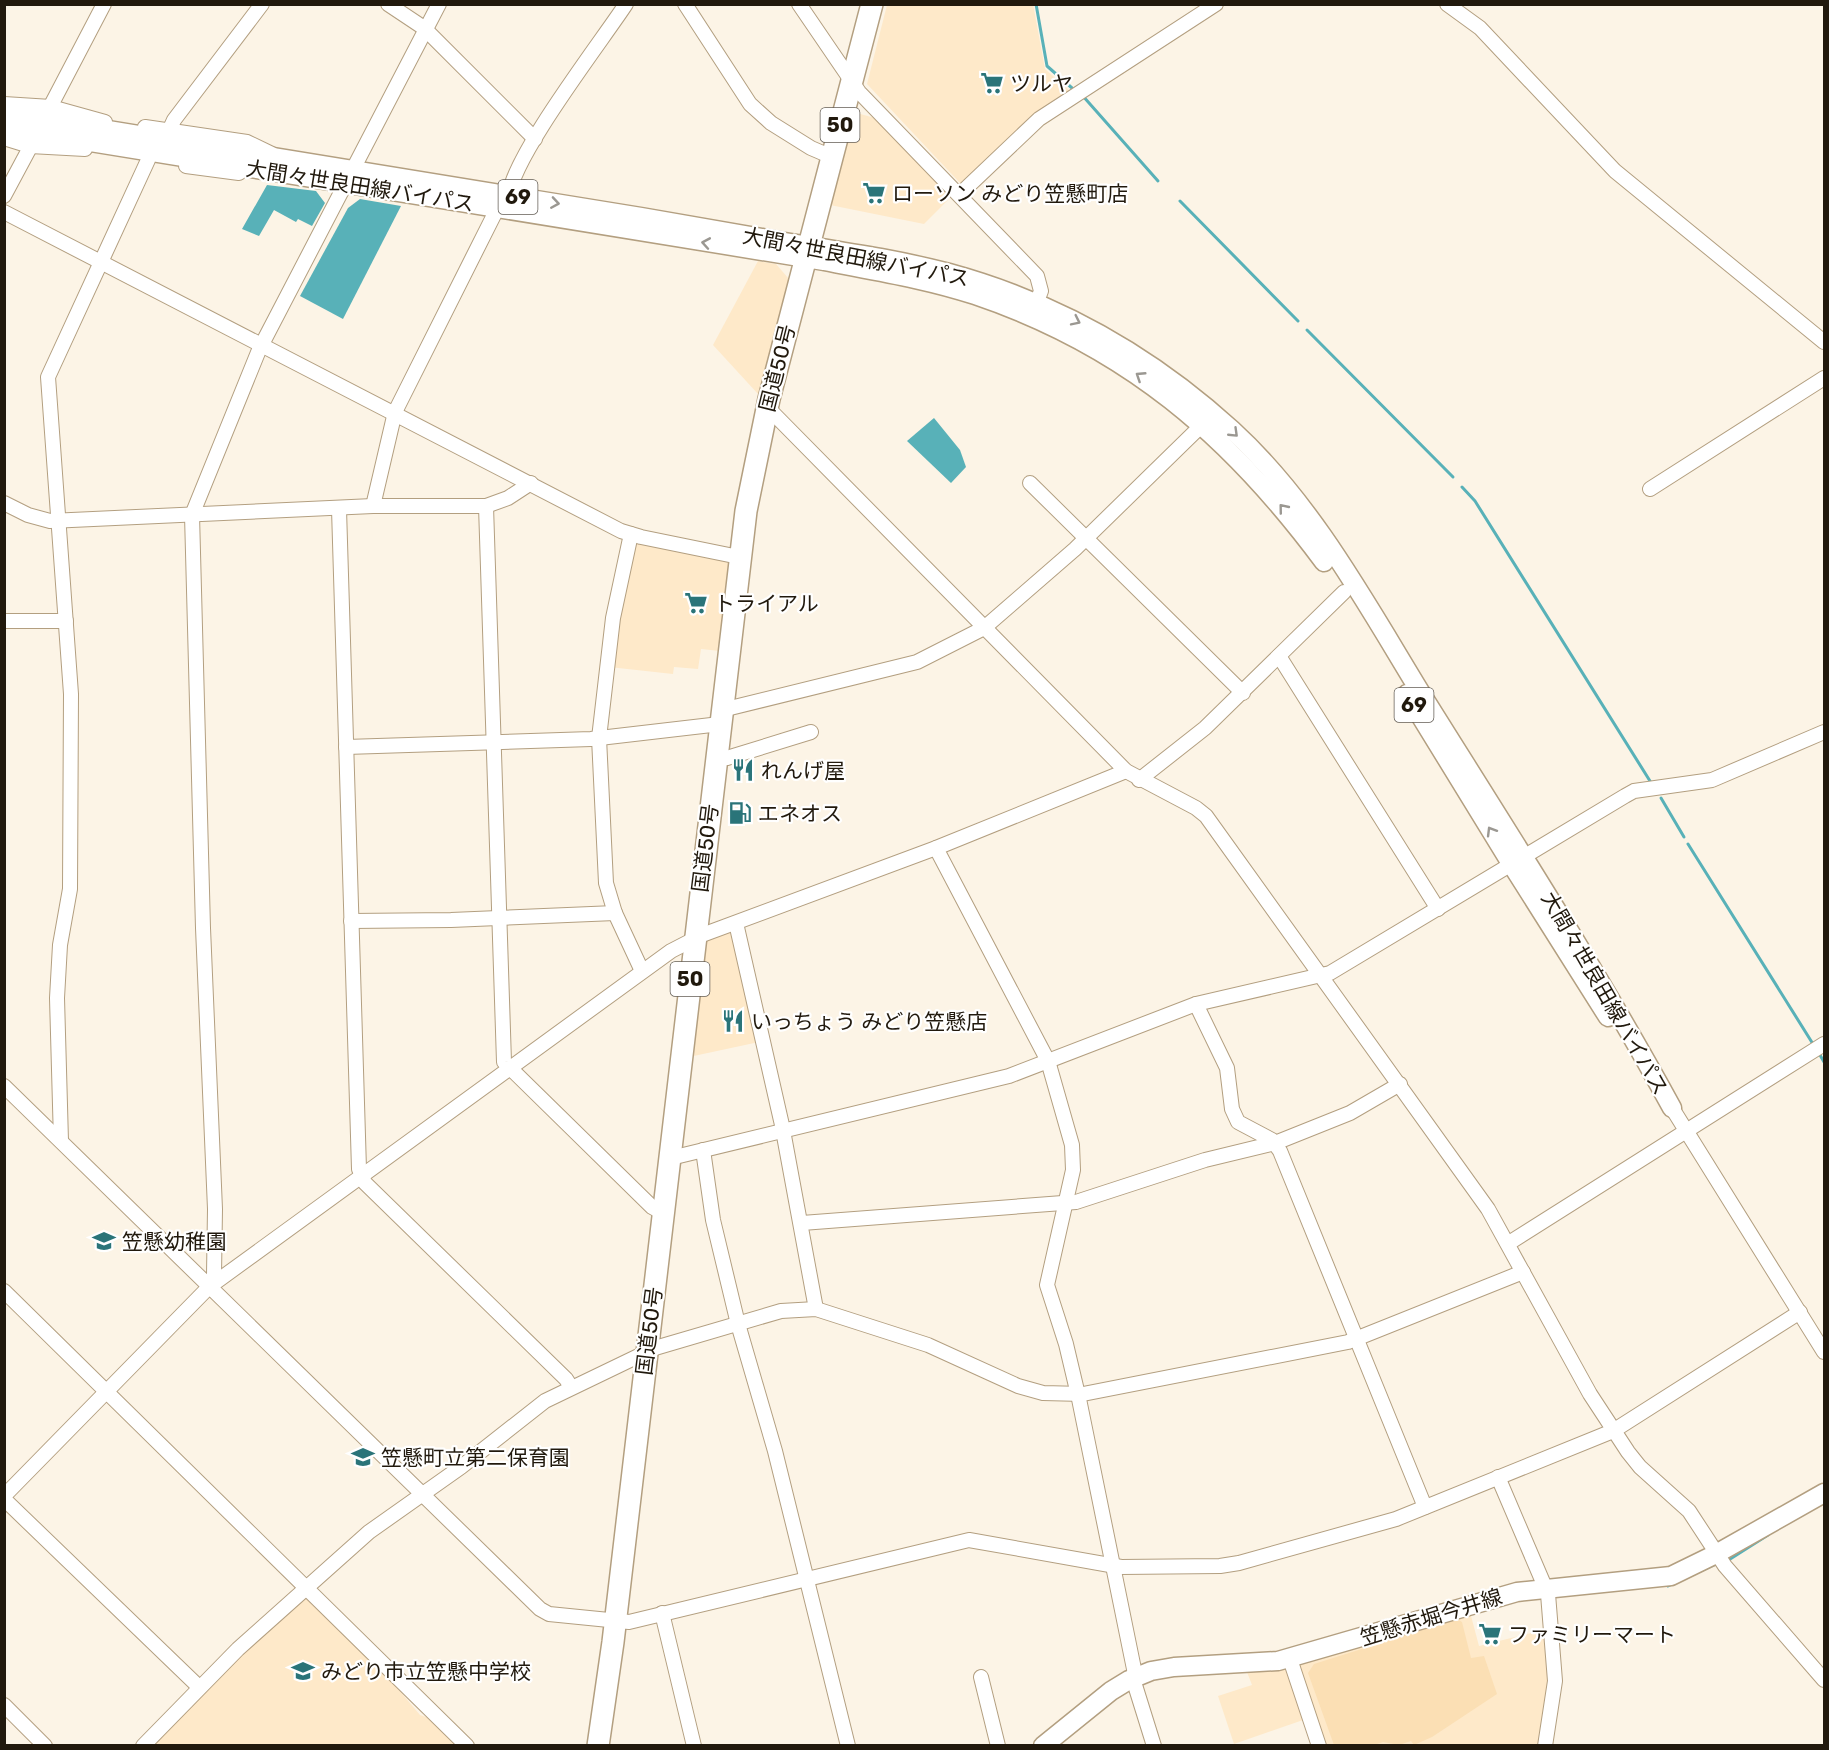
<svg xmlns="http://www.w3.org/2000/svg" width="1829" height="1750" viewBox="0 0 1829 1750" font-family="Rubik,'Noto Sans JP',sans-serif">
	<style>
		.built { fill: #fee9c9 }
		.green { fill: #fbdfb4 }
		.water { fill: #58b1b8 }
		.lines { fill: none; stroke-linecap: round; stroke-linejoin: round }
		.stream { stroke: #58b1b8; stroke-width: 3 }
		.minor-casing { stroke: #b39f80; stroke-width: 16 }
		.major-casing { stroke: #b39f80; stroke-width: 21 }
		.highway-casing { stroke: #b39f80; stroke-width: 24 }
		.minor { stroke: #fff; stroke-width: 14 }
		.major { stroke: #fff; stroke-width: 18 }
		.highway { stroke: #fff; stroke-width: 21 }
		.oneway { stroke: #9b9892 }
		.labels { text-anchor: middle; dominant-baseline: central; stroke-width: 4.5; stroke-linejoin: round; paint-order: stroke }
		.shield { fill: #fff; stroke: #645e56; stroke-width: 1.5 }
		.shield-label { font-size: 20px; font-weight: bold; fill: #21190d }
		.poi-label { font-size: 21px; fill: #21190d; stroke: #fff; text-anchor: start }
		.street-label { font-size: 21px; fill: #21190d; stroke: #fff }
	</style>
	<rect width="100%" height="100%" fill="#fcf4e6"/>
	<g class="built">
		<path d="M1033 4 1045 69 1070 91 965 183H960L867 84 887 5Z"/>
		<path d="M853 112 875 118 949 193 948 200 924 224 830 205Z"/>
		<path d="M758 261 776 264 789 279 761 392 758 394 713 345Z"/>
		<path d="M636 541 730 561 720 651 701 649 698 669 674 667 673 674 609 667Z"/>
		<path d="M731 930 759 1042 689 1057 702 942Z"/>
		<path d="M303 1597H307L388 1677 420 1715 429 1718 457 1746H152L228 1666Z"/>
		<path d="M1470 1612 1479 1646 1547 1629 1552 1680 1539 1745H1325L1298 1664Z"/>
		<path d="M1285 1667 1306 1719 1234 1744 1218 1696 1252 1685 1247 1672Z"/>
	</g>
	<path class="green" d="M1457 1619 1462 1622 1471 1658 1484 1656 1497 1694 1432 1737 1414 1745 1411 1741 1399 1745 1383 1742 1374 1745H1334L1308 1673 1314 1664Z"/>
	<g class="water">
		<path d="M267 185 316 191 325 203 312 226 298 219 296 222 274 210 259 236 242 229Z"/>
		<path d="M360 199 401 206 343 319 300 296 348 208Z"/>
		<path d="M934 418 960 450 966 467 951 483 907 441Z"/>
	</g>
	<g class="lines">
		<g class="stream">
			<path d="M1036 4 1047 66 1072 88"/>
			<path d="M1082 95 1158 181"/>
			<path d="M1180 201 1298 321"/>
			<path d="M1307 330 1453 477"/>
			<path d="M1462 487 1475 501 1650 781"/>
			<path d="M1661 798 1684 837"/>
			<path d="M1688 844 1813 1044"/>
			<path d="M1820 1055 1824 1062"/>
			<path d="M1727 1561 1768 1535"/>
			<path d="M1668 1586 1716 1564"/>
		</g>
		<g class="minor-casing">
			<g id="minor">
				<path d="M388 4 424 28 535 139"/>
				<path d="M685 4 750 104 771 123 811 148 832 157"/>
				<path d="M799 4 859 92 1037 276 1041 291 1036 304"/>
				<path d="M1447 4 1480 28 1615 171 1824 342"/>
				<path d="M4 104 51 107 105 122"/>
				<path d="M47 113 104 4"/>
				<path d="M145 127 247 142 272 154"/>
				<path d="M169 131 174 120 262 4"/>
				<path d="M4 138 30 146 85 149"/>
				<path d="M186 166 239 173"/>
				<path d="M960 194 1039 119 1216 4"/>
				<path d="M4 196 34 140"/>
				<path d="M509 196C512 157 601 42 626 4"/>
				<path d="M4 212 621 531 641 537 739 557"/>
				<path d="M767 407 1126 771 1196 808 1206 816 1488 1209 1590 1394 1628 1452 1640 1467 1689 1511 1725 1566 1824 1680"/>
				<path d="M1030 483 1243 693"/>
				<path d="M1650 489 1824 378"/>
				<path d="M4 503 28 515 50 521 373 506H486L508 498 531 483"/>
				<path d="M373 506 395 412 494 215 495 207"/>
				<path d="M486 506 504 1062 652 1207 663 1213"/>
				<path d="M339 509 359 1169 365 1183 566 1379 571 1387"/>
				<path d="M631 534 613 618 599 738 606 883 615 913 642 971"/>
				<path d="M4 621H66"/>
				<path d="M1279 656 1438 909"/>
				<path d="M722 710 917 662 984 628 1075 549 1203 424"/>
				<path d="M346 747 591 739 720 724"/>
				<path d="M715 759 727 758 811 732"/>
				<path d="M1139 780 1205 728 1344 592"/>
				<path d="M936 848 1048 1061 1072 1145 1073 1170 1047 1285 1066 1344 1079 1399 1134 1669 1135 1685 1154 1746"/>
				<path d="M351 921 451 920 615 913"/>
				<path d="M736 923 782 1125 816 1309"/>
				<path d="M1196 1004 1227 1068 1232 1109 1238 1122 1272 1140 1280 1151 1425 1507"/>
				<path d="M4 1086 540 1609 549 1614 629 1622 969 1540 1121 1567 1220 1566 1239 1563 1396 1519 1613 1431 1800 1312"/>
				<path d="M1672 1108 1824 1352"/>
				<path d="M61 1141 57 998 60 945 70 889 71 694 48 377 148 160"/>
				<path d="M703 1150 713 1220 738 1324 775 1451 848 1746"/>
				<path d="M669 1156H679L1009 1076 1196 1004 1330 973 1625 796 1634 791 1712 780 1824 732"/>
				<path d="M802 1223 1076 1202 1205 1160 1275 1143 1350 1113 1400 1084"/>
				<path d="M1509 1243 1824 1044"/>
				<path d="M209 1287 214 1275 215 1209 203 928 192 515 259 350 439 4"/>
				<path d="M4 1291 467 1746"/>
				<path d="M1498 1477 1548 1594 1555 1681 1545 1746"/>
				<path d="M4 1496 209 1287 671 951 702 935 936 848 1126 771"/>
				<path d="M4 1499 199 1687"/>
				<path d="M662 1613 694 1746"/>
				<path d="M1290 1659 1319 1746"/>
				<path d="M981 1677 998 1746"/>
				<path d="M4 1705 45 1746"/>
				<path d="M143 1746 238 1649 369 1532 461 1467 545 1401 655 1348 781 1311 816 1309 928 1345 1018 1386 1043 1393 1083 1394 1348 1342 1523 1272"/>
			</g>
		</g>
		<g class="major-casing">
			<g id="major">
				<path d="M4 113C178 141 351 170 524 198 607 211 690 225 773 240 832 250 892 258 949 273 1055 302 1151 356 1232 430 1314 505 1369 609 1427 703 1511 837 1596 969 1672 1108"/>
				<path d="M4 128 824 261C875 271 926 279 975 295 1126 346 1230 435 1324 562"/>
				<path d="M1407 694 1512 865 1608 1017"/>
				<path d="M1043 1746 1111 1691 1129 1680 1151 1671 1174 1667 1278 1661 1517 1592 1671 1576 1716 1554 1824 1493"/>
			</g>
		</g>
		<g class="highway-casing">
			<path id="highway" d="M598 1746 613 1642 746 511 769 399 872 4"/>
		</g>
		<use href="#minor" class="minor"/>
		<use href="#major" class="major"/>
		<use href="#highway" class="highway"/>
	</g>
	<defs><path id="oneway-chevron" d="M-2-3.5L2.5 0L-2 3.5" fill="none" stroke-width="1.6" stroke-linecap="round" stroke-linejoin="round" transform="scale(1.5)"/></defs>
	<g class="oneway">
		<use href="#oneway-chevron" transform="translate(555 203) rotate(9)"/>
		<use href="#oneway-chevron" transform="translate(706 243) rotate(-170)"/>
		<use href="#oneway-chevron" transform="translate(1076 321) rotate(26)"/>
		<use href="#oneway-chevron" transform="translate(1140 376) rotate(-147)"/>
		<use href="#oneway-chevron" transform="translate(1234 433) rotate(44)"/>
		<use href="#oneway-chevron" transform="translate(1283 508) rotate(-129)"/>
		<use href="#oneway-chevron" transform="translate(1491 831) rotate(-121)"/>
	</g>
	<defs>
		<g id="supermarket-bare" transform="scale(1.8)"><path d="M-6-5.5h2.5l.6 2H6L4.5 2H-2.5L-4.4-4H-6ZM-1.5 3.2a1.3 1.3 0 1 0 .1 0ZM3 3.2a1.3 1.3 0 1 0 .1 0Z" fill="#2a7479" stroke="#fff" stroke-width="2.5" paint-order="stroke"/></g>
		<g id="restaurant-bare" transform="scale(1.8)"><path d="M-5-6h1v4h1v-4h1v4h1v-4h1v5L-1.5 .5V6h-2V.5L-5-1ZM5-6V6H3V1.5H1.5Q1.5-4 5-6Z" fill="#2a7479" stroke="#fff" stroke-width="2.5" paint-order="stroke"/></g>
		<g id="fuel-bare" transform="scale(1.8)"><path d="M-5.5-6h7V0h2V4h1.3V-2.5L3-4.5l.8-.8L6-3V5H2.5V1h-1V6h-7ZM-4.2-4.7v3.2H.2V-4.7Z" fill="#2a7479" stroke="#fff" stroke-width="2.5" paint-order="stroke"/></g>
		<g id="school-bare" transform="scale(1.8)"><path d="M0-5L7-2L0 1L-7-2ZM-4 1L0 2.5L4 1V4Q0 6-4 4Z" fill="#2a7479" stroke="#fff" stroke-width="2.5" paint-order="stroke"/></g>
	</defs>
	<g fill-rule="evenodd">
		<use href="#supermarket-bare" x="992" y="83"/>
		<use href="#supermarket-bare" x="874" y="193"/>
		<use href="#supermarket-bare" x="696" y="603"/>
		<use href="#restaurant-bare" x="743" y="770"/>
		<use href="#fuel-bare" x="740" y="813"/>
		<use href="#restaurant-bare" x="733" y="1021"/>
		<use href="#school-bare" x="104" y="1241"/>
		<use href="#school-bare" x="363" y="1457"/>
		<use href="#supermarket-bare" x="1490" y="1634"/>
		<use href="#school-bare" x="303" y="1671"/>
	</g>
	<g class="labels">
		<g class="shield">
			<rect x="820.5" y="108" width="39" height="34" rx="4.5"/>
			<rect x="498.5" y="180" width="39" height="34" rx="4.5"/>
			<rect x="1394.5" y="688" width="39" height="34" rx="4.5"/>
			<rect x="670.5" y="962" width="39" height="34" rx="4.5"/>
		</g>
		<g class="shield-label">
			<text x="840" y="125">50</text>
			<text x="518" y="197">69</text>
			<text x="1414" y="705">69</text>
			<text x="690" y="979">50</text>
		</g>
		<g class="poi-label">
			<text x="1010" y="83">ツルヤ</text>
			<text x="892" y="193">ローソン みどり笠懸町店</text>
			<text x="714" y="603">トライアル</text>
			<text x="761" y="770">れんげ屋</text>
			<text x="758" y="813">エネオス</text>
			<text x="751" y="1021">いっちょう みどり笠懸店</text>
			<text x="122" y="1241">笠懸幼稚園</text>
			<text x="381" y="1457">笠懸町立第二保育園</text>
			<text x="1508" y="1634">ファミリーマート</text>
			<text x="321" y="1671">みどり市立笠懸中学校</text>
		</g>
		<g class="street-label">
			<text transform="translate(360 186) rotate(9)">大間々世良田線バイパス</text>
			<text transform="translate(856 257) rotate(11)">大間々世良田線バイパス</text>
			<text transform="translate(777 368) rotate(-76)">国道50号</text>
			<text transform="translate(705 848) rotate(-83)">国道50号</text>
			<text transform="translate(1605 993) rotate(60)">大間々世良田線バイパス</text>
			<text transform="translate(649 1331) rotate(-83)">国道50号</text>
			<text transform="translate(1431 1617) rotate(-17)">笠懸赤堀今井線</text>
		</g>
	</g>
	<rect width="1829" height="1750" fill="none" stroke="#21190d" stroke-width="12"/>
</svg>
